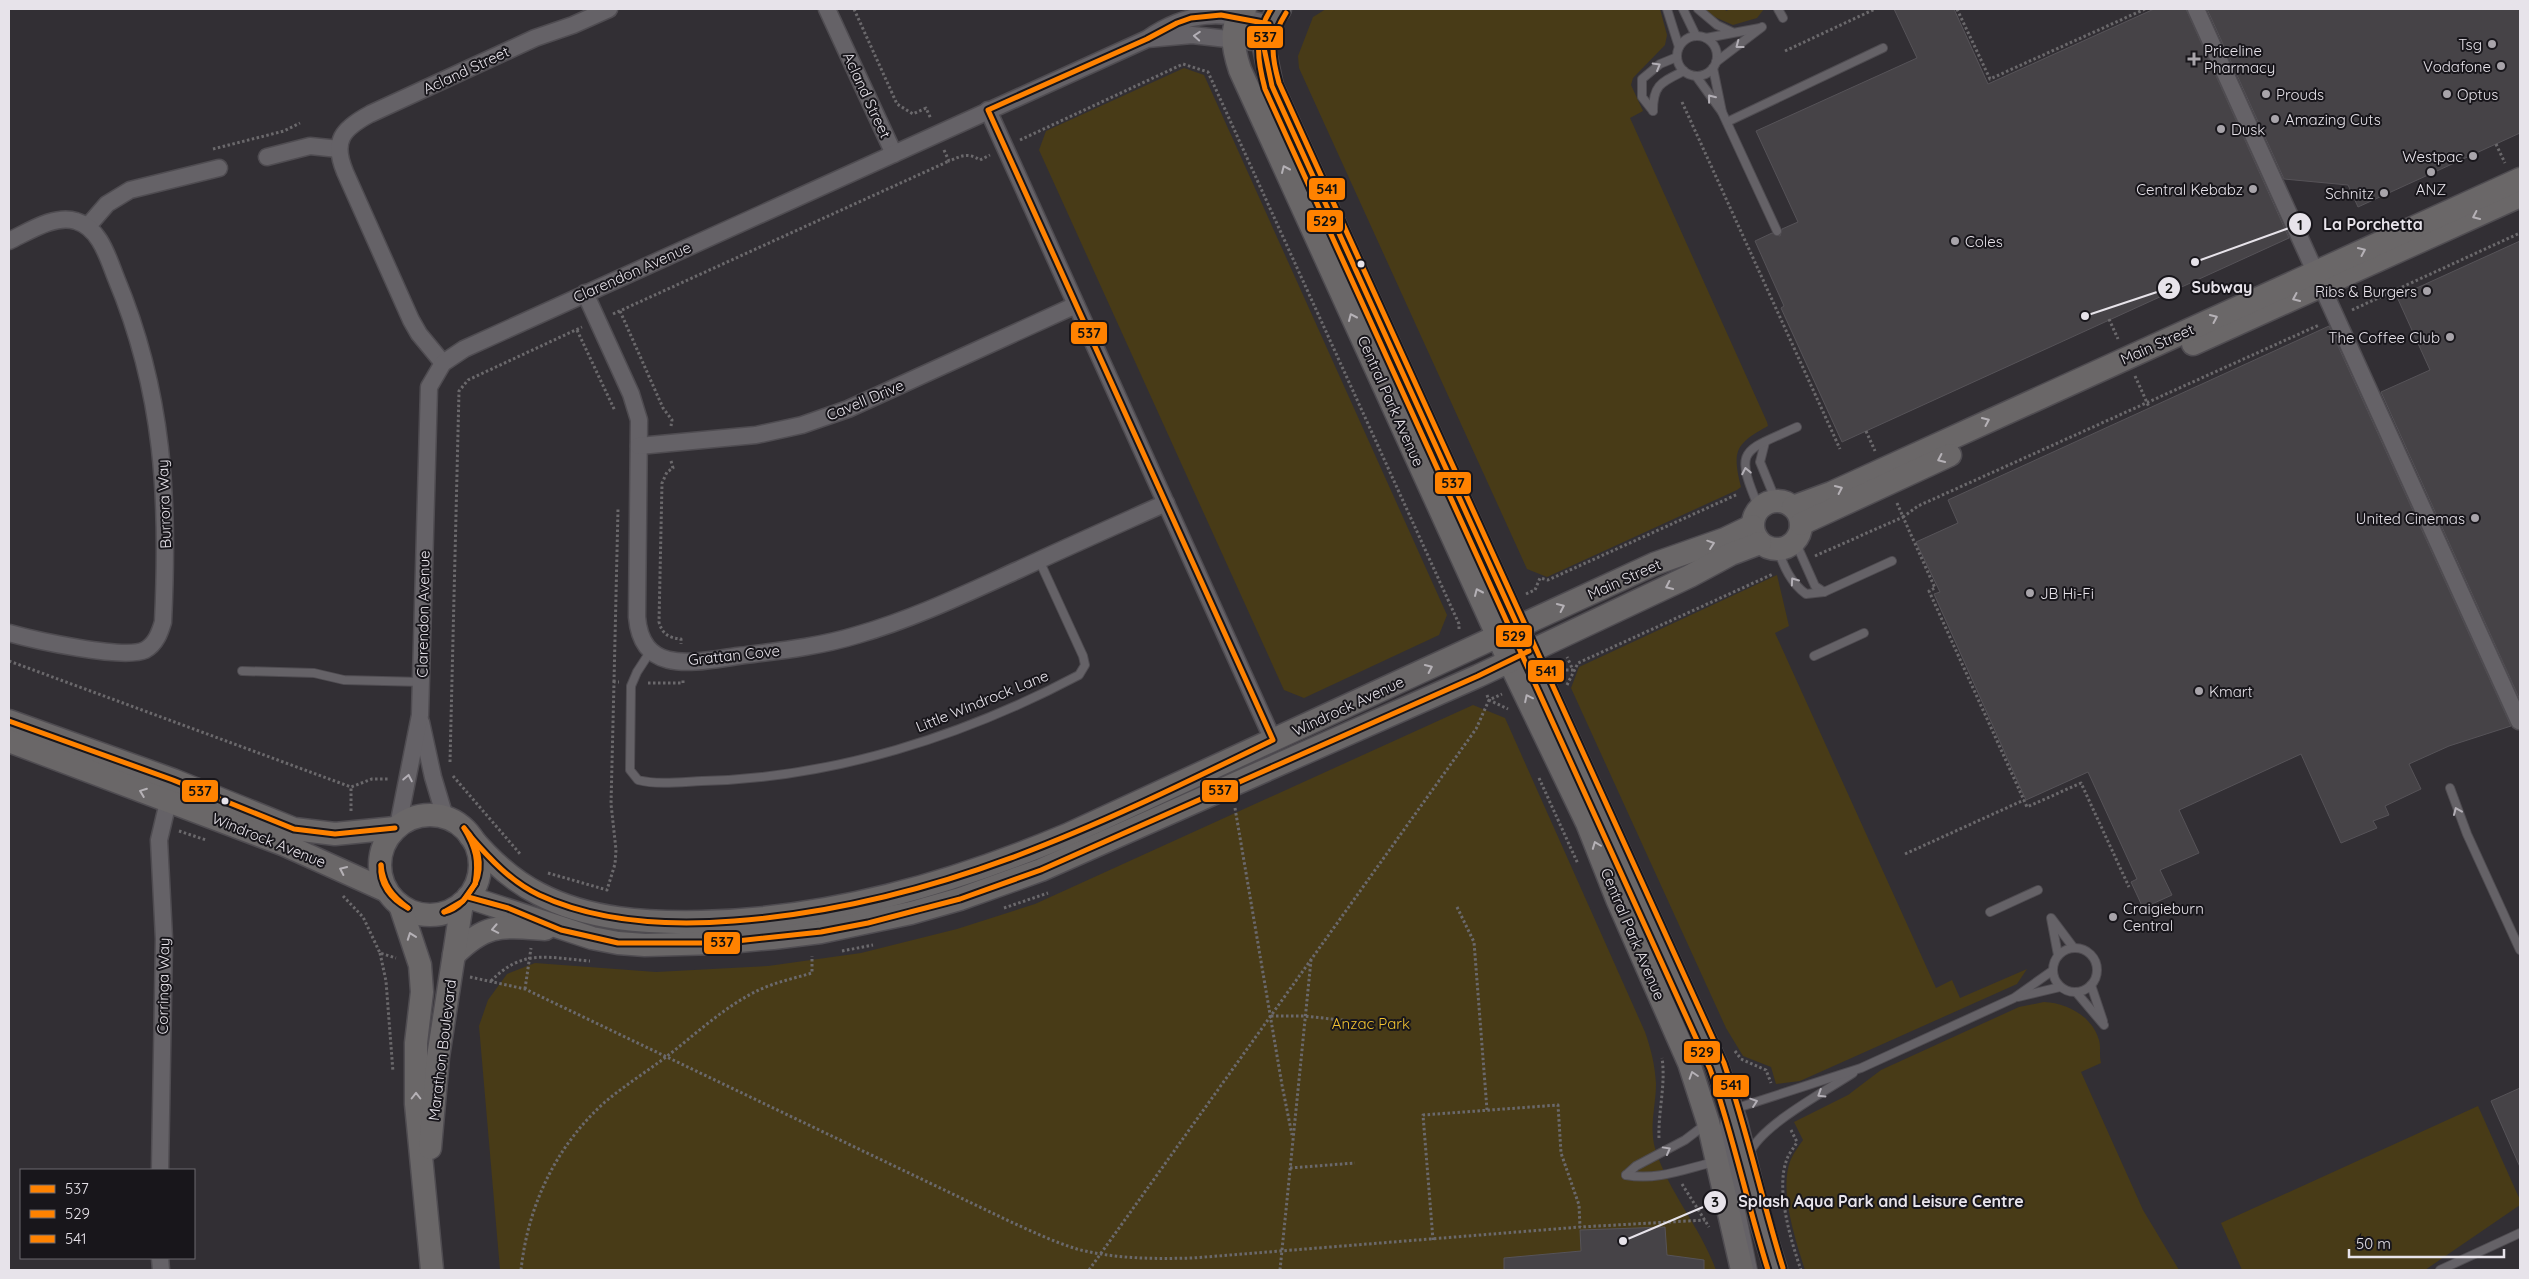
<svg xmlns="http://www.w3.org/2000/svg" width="2529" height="1279" viewBox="0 0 2529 1279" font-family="Quicksand,sans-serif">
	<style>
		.green { fill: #483b17 }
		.building { fill: #464347; stroke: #565358 }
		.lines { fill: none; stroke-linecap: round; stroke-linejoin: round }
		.lane-casing { stroke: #4f4c51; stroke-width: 10 }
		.street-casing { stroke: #4f4c51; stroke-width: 19 }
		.secondary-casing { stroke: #4f4c51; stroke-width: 25 }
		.path { stroke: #6b696c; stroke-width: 3; stroke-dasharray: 2.5 2.5; stroke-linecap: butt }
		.lane { stroke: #656267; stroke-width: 8 }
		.street { stroke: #656267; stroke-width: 16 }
		.secondary { stroke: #6a6768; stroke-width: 22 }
		.bus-1-casing { stroke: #18161b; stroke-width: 9 }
		.bus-2-casing { stroke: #18161b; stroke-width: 9 }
		.bus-3-casing { stroke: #18161b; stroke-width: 9 }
		.bus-1 { stroke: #ff8200; stroke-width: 5 }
		.bus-2 { stroke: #ff8200; stroke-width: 5 }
		.bus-3 { stroke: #ff8200; stroke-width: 5 }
		.oneway { stroke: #b3afb6 }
		.oneway2 { stroke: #b5b1b6 }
		.poi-dot { fill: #a8a4aa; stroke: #18161b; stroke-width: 2 }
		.bus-dot { fill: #e7e3ea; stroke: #18161b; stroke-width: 2 }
		.labels { text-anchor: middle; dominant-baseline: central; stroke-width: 4; stroke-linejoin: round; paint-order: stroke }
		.poi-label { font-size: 15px; fill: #e7e3ea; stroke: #18161b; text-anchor: start }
		.street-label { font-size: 15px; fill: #e7e3ea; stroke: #18161b }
		.park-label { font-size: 15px; fill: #f3c431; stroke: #18161b }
		.leader { fill: none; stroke: #e7e3ea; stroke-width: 2 }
		.callout-dot { fill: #e7e3ea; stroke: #18161b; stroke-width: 2 }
		.mark-label { font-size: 15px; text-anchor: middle; font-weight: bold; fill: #111 }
		.callout-label { font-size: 16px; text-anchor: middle; font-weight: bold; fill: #e7e3ea; stroke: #18161b; stroke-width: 4; stroke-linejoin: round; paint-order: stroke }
		.line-badge { stroke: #18161b; stroke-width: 2 }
		.pale-badge-label { font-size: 14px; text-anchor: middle; font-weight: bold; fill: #111 }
	</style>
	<rect width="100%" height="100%" fill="#322f34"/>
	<g class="green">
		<path d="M1326 9H1660L1667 35 1665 45 1633 78 1631 85 1643 111 1630 118 1767 422 1768 426C1735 444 1732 451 1741 487L1737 490 1547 577 1527 569 1299 68 1298 56 1313 17Z"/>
		<path d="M1704 9H1725L1726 11 1731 9H1764L1757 18 1733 25 1710 15Z"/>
		<path d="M1184 68 1204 75 1447 615 1439 635 1304 698 1284 690 1039 150 1046 131Z"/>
		<path d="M1777 575 1789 626 1775 633 1936 988 1952 980 1960 998 2027 969 2017 984 1800 1081 1776 1084 1771 1067 1743 1056 1726 1028 1571 688 1579 667Z"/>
		<path d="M1473 705 1505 718 1645 1032C1651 1049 1655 1065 1656 1084 1656 1105 1649 1127 1655 1148 1668 1192 1700 1226 1716 1270H500L479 1026 488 1000 507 974 535 963 656 972 768 966 861 953 957 929 1035 904Z"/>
		<path d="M2044 1002C2067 1003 2092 1016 2099 1040 2101 1047 2099 1055 2101 1063L2081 1072 2143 1210 2179 1270H1805C1796 1241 1778 1189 1791 1159 1794 1152 1799 1146 1803 1140L1794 1122 1848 1095 1881 1070 2019 1007Z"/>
		<path d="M2478 1106 2520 1200V1205L2425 1270H2242L2221 1223Z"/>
	</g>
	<g class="building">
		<path d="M1894 9H1954L1988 84 2154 9H2186L2289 238 1842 442 1781 308 1784 306 1755 241 1772 233 1780 236 1782 229 1798 222 1756 131 1917 58Z"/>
		<path d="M2207 9H2520V133L2358 207 2348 185 2284 179Z"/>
		<path d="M2520 241V700L2381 392 2430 370 2397 297Z"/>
		<path d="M2329 326 2511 726 2449 746 2409 764 2421 789 2385 806 2389 815 2373 821 2377 828 2341 843 2301 754 2179 810 2199 853 2160 870 2172 895 2143 908 2131 882 2137 879 2088 772 2026 800 1934 594 1940 592 1916 542 1958 523 1948 500Z"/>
		<path d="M2520 1088V1167L2491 1101Z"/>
		<path d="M1665 1227 1667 1255 1704 1260V1270H1504V1258L1581 1251 1580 1230Z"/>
	</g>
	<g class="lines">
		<g class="lane-casing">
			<g id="lane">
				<path d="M1667 9 1679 47"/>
				<path d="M1683 9 1696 36"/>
				<path d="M1698 9 1717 25 1732 32"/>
				<path d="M1778 9 1783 18"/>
				<circle cx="1697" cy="56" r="20"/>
				<path d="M1706 38 1760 28"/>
				<path d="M1716 62 1762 27"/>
				<path d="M1696 76 1722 112 1713 68"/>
				<path d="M1653 111 1642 97V79L1660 64 1677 57"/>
				<path d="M1653 111C1653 84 1662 82 1684 71"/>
				<path d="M1722 112 1777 231"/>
				<path d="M1727 122 1883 48"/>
				<path d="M1765 442 1760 462 1776 501"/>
				<path d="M1759 508C1733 447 1743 452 1797 427"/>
				<path d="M1795 541 1815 586 1824 592"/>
				<path d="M1778 550C1784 567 1791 583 1806 594L1824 592 1892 561"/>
				<path d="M650 652 637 672 631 686 630 770 638 780C658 785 681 782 702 781 833 778 964 736 1079 675L1085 665 1083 656 1039 560"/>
				<path d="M1814 656 1864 633"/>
				<path d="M242 671 314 673 344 680 422 682"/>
				<path d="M2450 788 2467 834 2520 950"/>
				<path d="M1990 912 2038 890"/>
				<path d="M2051 918 2058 955"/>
				<path d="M2052 919 2073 947"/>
				<circle cx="2075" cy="970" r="22"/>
				<path d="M2091 985 2103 1021"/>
				<path d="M2076 992 2104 1025"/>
				<path d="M2018 997 2060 987"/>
				<path d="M1749 1154C1761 1125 1826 1091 1853 1073"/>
				<path d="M1626 1175 1636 1166 1685 1140 1706 1124"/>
				<path d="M1626 1175C1656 1181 1685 1169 1714 1162"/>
				<path d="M1753 1270 1724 1127C1724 1116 1729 1113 1737 1108L1861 1068 2014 998 2052 971"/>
				<path d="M2440 1270 2520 1233"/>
			</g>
		</g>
		<g class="street-casing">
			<g id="street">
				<path d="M827 9 894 154"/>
				<path d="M2196 9 2519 721"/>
				<path d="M988 110 1273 740"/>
				<path d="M267 157 310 146 339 149"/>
				<path d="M88 226 107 204 130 190 219 168"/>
				<path d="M9 241C28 232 55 214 76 221 100 228 108 258 116 278 164 393 169 499 163 622 160 632 156 644 145 650 124 660 34 640 9 633"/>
				<path d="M585 293 631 394 639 420 637 617C642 676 695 662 738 656 777 651 818 647 857 635 913 619 965 594 1018 570 1067 547 1117 525 1166 503"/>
				<path d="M443 363 419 334 411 320 345 172C332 141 342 129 370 114L535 38 573 25 609 9"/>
				<path d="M639 446 756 435 802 425 848 409 1076 305"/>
				<path d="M421 722 433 777 445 817"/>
				<path d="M398 826 420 715 429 387 443 363 464 349 1147 39C1188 10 1223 11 1269 24L1263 43 1192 35 1147 39"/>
				<path d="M160 1170 164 939 159 840 168 802"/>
				<path d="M160 1258 161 1270"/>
			</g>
		</g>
		<g class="secondary-casing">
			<g id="secondary">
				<path d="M1245 9C1228 26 1233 49 1240 70L1509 661 1587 823 1617 899 1689 1063 1708 1122 1742 1270"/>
				<path d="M1269 24 1280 9"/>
				<path d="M1263 43 1272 86 1717 1066 1736 1122 1760 1219 1776 1270"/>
				<path d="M2193 344 2520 196"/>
				<circle cx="1777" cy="525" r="24"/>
				<path d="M1793 507 1831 493 2520 179"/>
				<path d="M1801 524 1950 455"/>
				<path d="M9 721 173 780 294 829 335 834 395 828"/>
				<path d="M9 741 285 845 387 891"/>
				<circle cx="430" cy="865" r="50"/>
				<path d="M470 836C490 860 511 880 539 894 589 920 646 923 701 922 829 919 950 884 1067 835L1654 564 1725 539 1752 526"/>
				<path d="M468 897 592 938 618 943 645 945 718 943 773 938 821 932 911 913 960 899 1041 870 1478 676 1690 576 1731 554 1760 543"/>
				<path d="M400 905 420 965 422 992 416 1043V1104L432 1270"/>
				<path d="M454 955C486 923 501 926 545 929"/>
				<path d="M430 1148 438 1057 462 903"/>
			</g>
		</g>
		<g class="path">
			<path d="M854 9 897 104 913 114 926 108 931 119"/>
			<path d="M1957 9 1990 79 2145 9"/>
			<path d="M1785 51 1875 9"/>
			<path d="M1682 102 1840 449"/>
			<path d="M1020 140 1183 64 1208 72 1459 624V631"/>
			<path d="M2496 144 2505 163"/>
			<path d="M213 149 284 131 300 123"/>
			<path d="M944 150 949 161C961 156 968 152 980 160L990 155"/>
			<path d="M2352 310 2520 233"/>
			<path d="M620 311 663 408 672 420 671 426"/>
			<path d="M613 314 949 161"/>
			<path d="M2109 319 2118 339"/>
			<path d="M577 330 615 411"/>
			<path d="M2135 376 2149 407"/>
			<path d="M1866 431 1875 451"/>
			<path d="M671 461 673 468 667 472 662 483 659 622C662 634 669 638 681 639V644"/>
			<path d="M1897 503 1903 517 1918 506 2319 325"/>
			<path d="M1815 556 1903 517 1935 588 1929 591 2027 807 2081 783 2129 887"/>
			<path d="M1526 594 1535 590 1540 578 1548 580 1738 494"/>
			<path d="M9 661 351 787 372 779H389"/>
			<path d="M1561 670H1573L1567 657"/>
			<path d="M614 682 618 509"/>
			<path d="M648 683H683V680"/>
			<path d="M1567 685 1578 663 1773 574"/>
			<path d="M1487 695 1489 700 1508 709"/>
			<path d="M450 762 459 391 468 380 582 327"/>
			<path d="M453 776 521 855"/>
			<path d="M1539 778 1578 864"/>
			<path d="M1235 808 1282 1085 1292 1135"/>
			<path d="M351 811V787"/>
			<path d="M179 831 206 840"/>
			<path d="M1905 854 2024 800"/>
			<path d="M548 873 607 890 615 864 616 850 611 804 614 682H619"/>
			<path d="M343 896 363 917 380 953 396 958"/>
			<path d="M1457 907 1474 942 1487 1110"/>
			<path d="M1004 908 1048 893"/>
			<path d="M842 951 873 945"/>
			<path d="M380 953 386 981 393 1072"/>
			<path d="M470 977 525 989 1009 1221C1031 1231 1054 1242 1077 1249 1115 1259 1154 1259 1193 1258L1580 1227 1705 1220"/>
			<path d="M491 981C523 948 548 958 590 961"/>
			<path d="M525 989 531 948"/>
			<path d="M1271 1016H1304L1350 1021"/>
			<path d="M1735 1051 1741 1059 1766 1070 1771 1083"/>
			<path d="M1791 1130 1797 1142C1794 1148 1789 1153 1787 1159 1775 1189 1791 1241 1801 1270"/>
			<path d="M1659 1138C1658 1111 1666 1085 1662 1058"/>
			<path d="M1290 1168 1355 1163"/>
			<path d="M1682 1184 1709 1227"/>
			<path d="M1433 1240 1423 1115 1558 1105 1561 1153 1579 1205 1580 1227"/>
			<path d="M521 1270C528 1205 556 1146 605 1102 624 1086 646 1072 666 1057 696 1034 726 1005 761 989 777 982 795 978 812 973V956"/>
			<path d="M1089 1270 1476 729 1489 700 1502 694"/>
			<path d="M1280 1270 1311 960"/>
		</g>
		<use href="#lane" class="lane"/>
		<use href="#street" class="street"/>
		<use href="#secondary" class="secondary"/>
		<g class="bus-1-casing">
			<g id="bus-1">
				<path d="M9 721 173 780 294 829 335 834 395 828"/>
				<path d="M464 828C478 843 484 865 475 884"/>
				<path d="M464 828C476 848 479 861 475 884"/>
				<path d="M381 865C383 885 392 896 408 908"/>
				<path d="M381 865C379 884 391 899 408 908"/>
				<path d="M468 897 508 908 561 930 618 943H718L821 932 868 923 960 899 1041 870 1478 676 1529 651 1272 86 1263 43 1269 24 1221 15 1191 18 1177 23 1147 39 988 110 1273 740C1095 827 935 906 734 921 669 926 599 923 539 895 511 882 489 858 470 836"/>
				<path d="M444 912 463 901 475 884"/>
				<path d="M444 912C459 909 467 897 475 884"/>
			</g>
		</g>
		<g class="bus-2-casing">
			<path id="bus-2" d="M1271 9C1254 36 1257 59 1265 89L1710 1069C1733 1135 1747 1203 1768 1270"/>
		</g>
		<g class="bus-3-casing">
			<path id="bus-3" d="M1286 13C1269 40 1271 54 1279 83L1724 1063C1747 1130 1762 1200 1783 1268"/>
		</g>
		<use href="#bus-1" class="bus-1"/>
		<use href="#bus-2" class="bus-2"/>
		<use href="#bus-3" class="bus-3"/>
	</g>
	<defs><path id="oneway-chevron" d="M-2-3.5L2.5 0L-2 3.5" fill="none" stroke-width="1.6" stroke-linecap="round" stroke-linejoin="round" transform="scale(1.25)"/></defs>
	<g class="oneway">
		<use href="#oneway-chevron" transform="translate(1197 36) rotate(-176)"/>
		<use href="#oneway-chevron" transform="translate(1739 45) rotate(143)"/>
		<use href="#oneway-chevron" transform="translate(1657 66) rotate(-30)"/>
		<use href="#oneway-chevron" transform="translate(1711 98) rotate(-128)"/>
		<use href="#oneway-chevron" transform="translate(1746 471) rotate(-101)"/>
		<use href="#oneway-chevron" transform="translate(1794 581) rotate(-125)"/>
		<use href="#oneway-chevron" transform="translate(408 778) rotate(-79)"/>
		<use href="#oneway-chevron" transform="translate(2457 811) rotate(-113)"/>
		<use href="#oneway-chevron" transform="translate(1821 1094) rotate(148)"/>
		<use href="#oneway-chevron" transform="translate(1754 1102) rotate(-19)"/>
		<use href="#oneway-chevron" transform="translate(1667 1150) rotate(-29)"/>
	</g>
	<g class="oneway2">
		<use href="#oneway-chevron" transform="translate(1285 169) rotate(-114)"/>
		<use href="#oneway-chevron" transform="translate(2476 216) rotate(155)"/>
		<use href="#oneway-chevron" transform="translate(2362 251) rotate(-24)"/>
		<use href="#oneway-chevron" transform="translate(2296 298) rotate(156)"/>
		<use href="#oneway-chevron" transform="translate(1352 317) rotate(-114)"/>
		<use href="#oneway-chevron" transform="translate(2214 318) rotate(-24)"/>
		<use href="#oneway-chevron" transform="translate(1986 421) rotate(-24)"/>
		<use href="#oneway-chevron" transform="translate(1941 459) rotate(155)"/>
		<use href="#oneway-chevron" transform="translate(1839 489) rotate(-25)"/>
		<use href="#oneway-chevron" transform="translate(1711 544) rotate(-19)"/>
		<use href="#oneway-chevron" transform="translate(1669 586) rotate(155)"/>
		<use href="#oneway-chevron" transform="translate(1478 592) rotate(-114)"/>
		<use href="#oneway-chevron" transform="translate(1561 607) rotate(-25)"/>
		<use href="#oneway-chevron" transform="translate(1429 668) rotate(-25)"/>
		<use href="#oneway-chevron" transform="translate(1528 698) rotate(-116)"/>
		<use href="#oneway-chevron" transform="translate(143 792) rotate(-159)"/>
		<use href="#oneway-chevron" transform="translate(1596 845) rotate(-111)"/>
		<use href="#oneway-chevron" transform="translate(343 870) rotate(-155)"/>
		<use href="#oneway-chevron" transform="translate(495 929) rotate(169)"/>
		<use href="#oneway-chevron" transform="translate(411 936) rotate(-110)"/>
		<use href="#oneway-chevron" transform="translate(1693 1075) rotate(-108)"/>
		<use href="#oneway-chevron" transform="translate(416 1096) rotate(-90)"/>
	</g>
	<g class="poi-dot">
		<circle cx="2492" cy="44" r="5"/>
		<path d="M2191.5 51.5h5v5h5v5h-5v5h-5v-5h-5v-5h5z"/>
		<circle cx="2501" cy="66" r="5"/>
		<circle cx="2266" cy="94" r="5"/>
		<circle cx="2447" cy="94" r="5"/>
		<circle cx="2275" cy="119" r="5"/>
		<circle cx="2221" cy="129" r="5"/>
		<circle cx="2473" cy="156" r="5"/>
		<circle cx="2431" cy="172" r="5"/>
		<circle cx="2253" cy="189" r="5"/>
		<circle cx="2384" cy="193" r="5"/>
		<circle cx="1955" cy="241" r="5"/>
		<circle cx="2427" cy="291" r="5"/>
		<circle cx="2450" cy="337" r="5"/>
		<circle cx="2475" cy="518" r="5"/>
		<circle cx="2030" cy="593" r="5"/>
		<circle cx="2199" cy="691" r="5"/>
		<circle cx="2113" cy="917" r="5"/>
	</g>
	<g class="bus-dot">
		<circle cx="1361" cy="264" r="4.5"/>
		<circle cx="225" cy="801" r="4.5"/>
	</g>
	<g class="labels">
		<g class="poi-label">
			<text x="2482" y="44" text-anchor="end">Tsg</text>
			<text x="2204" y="50">Priceline<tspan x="2204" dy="17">Pharmacy</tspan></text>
			<text x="2491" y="66" text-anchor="end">Vodafone</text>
			<text x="2276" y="94">Prouds</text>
			<text x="2457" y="94">Optus</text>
			<text x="2285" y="119">Amazing Cuts</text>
			<text x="2231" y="129">Dusk</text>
			<text x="2463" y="156" text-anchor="end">Westpac</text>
			<text x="2243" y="189" text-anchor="end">Central Kebabz</text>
			<text x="2431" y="189" text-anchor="middle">ANZ</text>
			<text x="2374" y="193" text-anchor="end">Schnitz</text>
			<text x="1965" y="241">Coles</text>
			<text x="2417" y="291" text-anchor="end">Ribs &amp; Burgers</text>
			<text x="2440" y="337" text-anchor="end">The Coffee Club</text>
			<text x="2465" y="518" text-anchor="end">United Cinemas</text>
			<text x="2040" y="593">JB Hi-Fi</text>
			<text x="2209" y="691">Kmart</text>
			<text x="2123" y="908">Craigieburn<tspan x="2123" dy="17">Central</tspan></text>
		</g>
		<g class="street-label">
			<text transform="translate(466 70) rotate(-25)">Acland Street</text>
			<text transform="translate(867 95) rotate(65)">Acland Street</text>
			<text transform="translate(632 272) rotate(-24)">Clarendon Avenue</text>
			<text transform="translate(2157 344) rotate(-24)">Main Street</text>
			<text transform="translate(865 400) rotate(-23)">Cavell Drive</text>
			<text transform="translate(1391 401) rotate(66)">Central Park Avenue</text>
			<text transform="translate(164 504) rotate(-92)">Burrora Way</text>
			<text transform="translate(1624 579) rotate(-24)">Main Street</text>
			<text transform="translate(423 614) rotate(-89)">Clarendon Avenue</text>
			<text transform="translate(734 655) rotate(-6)">Grattan Cove</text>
			<text transform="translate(982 701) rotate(-22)">Little Windrock Lane</text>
			<text transform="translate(1348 706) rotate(-25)">Windrock Avenue</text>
			<text transform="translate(269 840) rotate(22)">Windrock Avenue</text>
			<text transform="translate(1633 934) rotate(67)">Central Park Avenue</text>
			<text transform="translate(163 986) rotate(-89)">Corringa Way</text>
			<text transform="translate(442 1050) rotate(-83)">Marathon Boulevard</text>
		</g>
		<g class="park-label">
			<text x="1371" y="1023">Anzac Park</text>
		</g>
	</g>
	<path class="leader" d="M2195 262L2300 224M2085 316L2169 288M1623 1241L1715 1202"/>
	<g class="callout-dot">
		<circle cx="2195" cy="262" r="5"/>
		<circle cx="2085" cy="316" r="5"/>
		<circle cx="1623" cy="1241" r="5"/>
		<circle cx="2300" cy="224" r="12"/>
		<circle cx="2169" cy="288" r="12"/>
		<circle cx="1715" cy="1202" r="12"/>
	</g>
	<g class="mark-label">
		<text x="2300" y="230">1</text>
		<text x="2169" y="293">2</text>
		<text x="1715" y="1207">3</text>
	</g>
	<g class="callout-label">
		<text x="2373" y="230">La Porchetta</text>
		<text x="2222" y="293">Subway</text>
		<text x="1881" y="1207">Splash Aqua Park and Leisure Centre</text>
	</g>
	<g class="line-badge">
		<rect x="1246" y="25" width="38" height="24" rx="5" fill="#ff8200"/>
		<rect x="1308" y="177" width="38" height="24" rx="5" fill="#ff8200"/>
		<rect x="1306" y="209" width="38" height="24" rx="5" fill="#ff8200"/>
		<rect x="1070" y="321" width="38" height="24" rx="5" fill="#ff8200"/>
		<rect x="1434" y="471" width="38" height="24" rx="5" fill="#ff8200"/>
		<rect x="1495" y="624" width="38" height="24" rx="5" fill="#ff8200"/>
		<rect x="1527" y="659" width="38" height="24" rx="5" fill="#ff8200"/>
		<rect x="1201" y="779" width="38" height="24" rx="5" fill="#ff8200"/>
		<rect x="181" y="779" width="38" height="24" rx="5" fill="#ff8200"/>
		<rect x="703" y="931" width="38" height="24" rx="5" fill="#ff8200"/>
		<rect x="1683" y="1040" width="38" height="24" rx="5" fill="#ff8200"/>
		<rect x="1712" y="1074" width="38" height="24" rx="5" fill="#ff8200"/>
	</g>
	<g class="pale-badge-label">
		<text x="1265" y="42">537</text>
		<text x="1327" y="194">541</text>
		<text x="1325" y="226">529</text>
		<text x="1089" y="338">537</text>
		<text x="1453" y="488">537</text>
		<text x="1514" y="641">529</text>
		<text x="1546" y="676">541</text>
		<text x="1220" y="795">537</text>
		<text x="200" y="796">537</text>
		<text x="722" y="947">537</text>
		<text x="1702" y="1057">529</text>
		<text x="1731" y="1090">541</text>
	</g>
	<rect width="2529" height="1279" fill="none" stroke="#e7e3ea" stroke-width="20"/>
	<rect x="20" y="1169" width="175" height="90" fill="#18161b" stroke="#6b686e"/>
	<rect x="30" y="1185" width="25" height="8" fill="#ff8200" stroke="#6b686e"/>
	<text x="65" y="1194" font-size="15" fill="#e7e3ea">537</text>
	<rect x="30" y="1210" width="25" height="8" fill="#ff8200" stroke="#6b686e"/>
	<text x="65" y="1219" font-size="15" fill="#e7e3ea">529</text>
	<rect x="30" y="1235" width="25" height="8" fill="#ff8200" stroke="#6b686e"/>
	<text x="65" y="1244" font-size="15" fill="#e7e3ea">541</text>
	<path d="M2349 1249v8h155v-8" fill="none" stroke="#e7e3ea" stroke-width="2.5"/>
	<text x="2356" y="1249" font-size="15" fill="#e7e3ea" stroke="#18161b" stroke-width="4" paint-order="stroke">50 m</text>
</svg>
